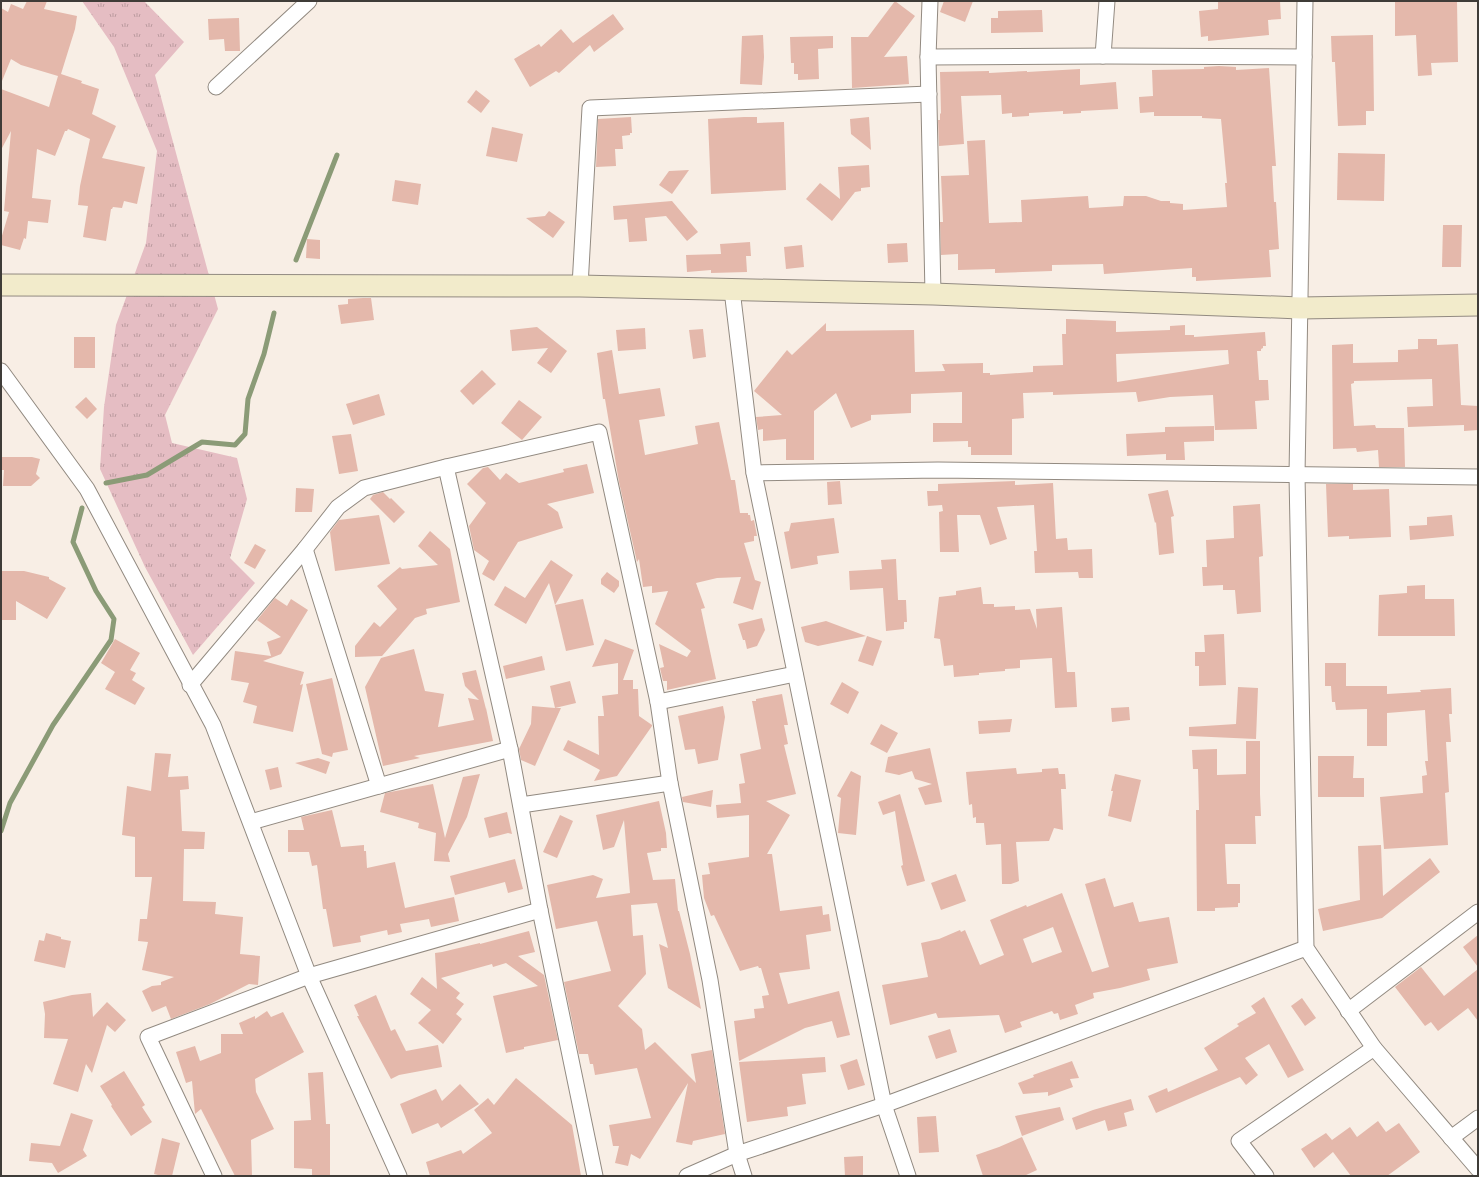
<svg xmlns="http://www.w3.org/2000/svg" width="1479" height="1177" viewBox="0 0 1479 1177" font-family="Barlow,sans-serif">
	<style>
		.grass { fill: url(#grass-tufts) }
		.lines { fill: none; stroke-linecap: round; stroke-linejoin: round }
		.stream { stroke: #8b9b77; stroke-width: 5 }
		.building { fill: #e4b8ab; fill-rule: evenodd }
		.street-casing { stroke: #928a81; stroke-width: 17 }
		.secondary-casing { stroke: #928a81; stroke-width: 23 }
		.street { stroke: #fff; stroke-width: 15 }
		.secondary { stroke: #f2ebcb; stroke-width: 21 }
	</style>
	<defs>
		<pattern id="grass-tufts" width="24" height="20" patternUnits="userSpaceOnUse"><rect width="24" height="20" fill="#e5bdc3"/><path d="M3 7l-1-3M5 7V3M7 7l1-3M15 17l-1-3M17 17v-4M19 17l1-3" fill="none" stroke="#bb9b9f"/></pattern>
	</defs>
	<rect width="100%" height="100%" fill="#f8eee5"/>
	<path class="grass" d="M82 1H144L184 42 155 75 218 309 165 415 172 443 237 458 247 499 230 558 255 583 193 655 145 567 100 469 104 407 116 325 146 243 157 151 114 47Z"/>
	<g class="lines">
		<g class="stream">
			<path d="M296 260 337 155"/>
			<path d="M106 483 147 475 202 442 235 445 245 434 248 399 264 354 274 313"/>
			<path d="M1 831 10 803 53 725 111 640 114 619 96 591 73 542 82 508"/>
		</g>
	</g>
	<g class="building">
		<path d="M27 1H47L44 9 77 16 75 29 61 74 82 81 81 83 99 89 92 114 116 126 102 158 145 167 137 204 124 201 122 208 113 207 112 209H111L106 241 83 237 88 206 78 205 80 186 90 139 68 129 67 131H65L55 156 37 149 32 198 51 200 48 223 28 221 26 239 24 238 20 250 1 245V239L9 212 4 211 11 131 1 150V89L49 107 58 76 21 65 11 59 2 81H1V8L8 12 11 4 23 9Z"/>
		<path d="M895 1 915 16 884 57 907 56 909 84 852 88 851 37H868Z"/>
		<path d="M944 1H973L965 22 940 12Z"/>
		<path d="M1218 1H1280L1281 19 1268 20 1269 35 1208 41V36L1201 37 1199 11 1218 9Z"/>
		<path d="M1395 1H1457L1458 62 1431 63 1432 75 1418 76 1416 35 1395 36Z"/>
		<path d="M1042 10 1043 32 991 33V18H998V11Z"/>
		<path d="M613 14 624 29 594 52 590 45 559 73 556 71 530 87 514 59 539 44 541 47 561 29 573 43Z"/>
		<path d="M239 18 240 51H225L224 39 209 40 208 19Z"/>
		<path d="M763 35 764 57 762 85 740 84 742 36Z"/>
		<path d="M1373 35 1374 111H1366V125L1338 126 1335 62H1332L1331 36Z"/>
		<path d="M833 36V48L818 49 819 79 798 80V74H794V63H791L790 37Z"/>
		<path d="M1219 66 1236 67V70L1269 68 1276 166H1272L1274 202H1276L1279 249 1269 250 1271 277 1196 281V277H1192V268L1104 274 1103 264 1052 265V271L995 273V269L958 270V254L941 255 940 222H943L941 176 969 175 967 141 985 140 989 223 1022 222 1021 200 1070 197 1088 196 1089 208 1123 206 1124 196H1146L1161 201H1170V203L1183 204V210L1227 207 1225 183H1227L1221 119 1202 118V116H1154V112L1140 113 1139 97 1153 96 1152 70 1204 69V67Z"/>
		<path d="M1080 69V85L1116 82 1118 109 1081 111V113L1063 114V111L1029 113V116L1012 117V113L1002 114 1001 95 961 96 964 144 939 146 938 120H940V114L941 113 940 72 989 71V73L1027 71V72Z"/>
		<path d="M476 90 490 101 481 113 467 102Z"/>
		<path d="M631 117 632 133H630V135L622 136 623 149H615L616 166 596 167 598 119Z"/>
		<path d="M744 117H757V123L784 122 786 190 711 194 708 119Z"/>
		<path d="M869 117 871 150 851 134 850 119Z"/>
		<path d="M492 127 523 134 517 162 486 156Z"/>
		<path d="M1338 153 1385 154 1384 201 1337 200Z"/>
		<path d="M869 165 870 187 861 188V191L855 192 832 221 806 199 820 183 840 199 838 167Z"/>
		<path d="M689 170 672 194 659 185 669 171Z"/>
		<path d="M395 180 421 184 418 205 392 201Z"/>
		<path d="M672 201 698 232 687 241 666 216 645 218 647 241 629 242 627 219 614 220 613 206Z"/>
		<path d="M549 211 565 222 553 238 526 218 545 216Z"/>
		<path d="M1443 225H1462L1461 267H1442Z"/>
		<path d="M307 239 320 240V259L306 258Z"/>
		<path d="M750 242 751 256H746L747 272 711 273V270L687 272 686 255 721 254 720 244Z"/>
		<path d="M907 243 908 262 888 263 887 244Z"/>
		<path d="M802 245 804 267 786 269 784 247Z"/>
		<path d="M363 298H371L374 320 341 324 338 305 348 304V299Z"/>
		<path d="M1066 319 1116 321V332L1170 330V326L1185 325V335H1194V337L1265 332 1266 346H1263V348L1261 349V351H1257L1259 380H1268L1269 400 1255 401 1257 429 1215 430 1213 395 1170 397 1138 402 1136 392 1053 395V392L1023 393 1024 418 1012 419V455H971V447H968V441L933 442V423H962V392L911 394V413L871 415V420L851 428 836 393 814 411V460H786V439L763 441V429L758 430 756 417 782 415 754 391 787 350 792 355 826 323V331L914 330 915 372 945 371 942 364 983 363V373H990V375L1033 372V366L1063 365 1062 334H1066ZM1228 350 1229 364 1117 382 1116 354Z"/>
		<path d="M537 327 567 351 551 373 537 363 548 348 512 351 510 330Z"/>
		<path d="M645 328 646 349 618 351 616 330Z"/>
		<path d="M703 329 706 357 693 359 689 330Z"/>
		<rect x="74" y="337" width="21" height="31"/>
		<path d="M1418 339H1437V345L1458 344 1461 405 1478 406V430L1464 431V425L1408 427 1407 407 1433 406 1432 379 1354 381V383L1351 384 1354 426 1375 425 1376 428H1404L1405 467H1379L1378 450 1357 452 1356 448 1333 449 1332 345 1353 344V363L1398 362V350L1418 349Z"/>
		<path d="M612 350 619 394 660 388 665 416 639 420 645 455 698 444 695 426 719 422 731 480H735L740 513H748V515H750L751 521 754 520 757 536H754V541L744 543 755 580 761 582 753 610 733 603 741 577 717 578 696 583 705 608 701 609 716 679 667 690V681H663L660 668 664 667 659 644 687 657 691 651 655 624 668 591 652 593V586L643 587 639 559 637 562 619 482 605 399H603L597 353Z"/>
		<path d="M482 370 496 384 473 405 460 391Z"/>
		<path d="M379 394 385 415 353 425 346 404Z"/>
		<path d="M86 397 97 409 87 419 75 407Z"/>
		<path d="M519 400 542 417 522 440 501 423Z"/>
		<path d="M1214 426V441L1184 442 1185 460H1166V454L1127 456 1126 434 1165 432V427Z"/>
		<path d="M351 434 358 471 339 474 332 436Z"/>
		<path d="M2 457H32L40 459 36 474 40 478 31 486H3L4 470H2Z"/>
		<path d="M587 464 594 493 547 504 558 512 563 528 518 542 494 581 482 574 489 561 474 550 469 526 486 503 467 484 483 468 488 467 500 480 506 473 519 483 564 472 563 469Z"/>
		<path d="M840 481 842 504 828 505 827 482Z"/>
		<path d="M1015 481V485L1053 483 1056 539 1067 538 1068 550 1092 549 1093 578H1079L1078 572 1035 573 1034 551H1037L1034 505 997 507 1007 539 990 545 980 515H957L959 552H940L939 512 943 511 942 505 928 506 927 491H938V484Z"/>
		<path d="M1326 484H1353V490L1389 489 1391 537 1349 539V536L1328 537Z"/>
		<path d="M296 488 314 489 312 512H295Z"/>
		<path d="M1168 490 1174 516 1171 517 1174 553 1159 555 1156 522 1155 523 1148 494Z"/>
		<path d="M383 492 390 499 391 498 405 512 394 523 370 499 373 495Z"/>
		<path d="M1260 504 1263 556 1259 557 1261 612 1237 614 1235 590H1223V585L1203 586 1202 567H1207L1206 540 1234 538 1233 506Z"/>
		<path d="M379 515 390 564 335 571 330 532 339 520Z"/>
		<path d="M1452 515 1454 536 1410 540 1409 526 1427 525V517Z"/>
		<path d="M834 518 839 553 817 556 818 564 791 569 784 532 789 531 791 523Z"/>
		<path d="M430 531 450 549 460 602 426 609 427 614 415 618 382 656 355 657V646L374 622 380 627 397 609 377 586 400 567 402 569 438 565 418 546Z"/>
		<path d="M255 544 266 550 255 569 244 563Z"/>
		<path d="M896 559 898 600H906L907 622H904V629L886 631 883 588 850 590 849 571 882 569 881 560Z"/>
		<path d="M551 560 573 575 555 605 549 583 526 624 494 605 505 586 525 598Z"/>
		<path d="M1 571H24L49 577V579L66 588 47 619 16 601V620H1Z"/>
		<path d="M607 572 619 581V586L614 593 601 584V579Z"/>
		<path d="M1425 585V599H1454L1455 636H1378L1379 595 1407 593V586Z"/>
		<path d="M981 587 983 604H994V607L1015 606V610L1030 609 1037 629 1036 609 1062 607 1067 672H1075L1077 707 1055 708 1052 658 1020 660V668L1005 669V671L979 673V675L954 677 953 665 944 666 940 639 934 638 939 597 956 595V591Z"/>
		<path d="M275 598 287 606 291 599 308 610 281 654 263 661 304 672 300 685 303 684 293 732 253 723 257 706 243 702 249 683 231 680 235 651 271 656 267 642 281 637 257 620Z"/>
		<path d="M583 599 594 645 566 651 555 605Z"/>
		<path d="M762 618 765 630 757 646 747 649 745 640H743L738 624Z"/>
		<path d="M826 621 866 636 818 646 805 642 801 627Z"/>
		<path d="M1224 634 1226 685 1199 686V666H1195V652H1205L1204 635Z"/>
		<path d="M867 636 882 641 873 666 858 661Z"/>
		<path d="M115 639 140 653 130 670 136 673 132 680 145 688 135 705 105 689 115 672 101 663Z"/>
		<path d="M605 639 634 650 623 680H633V689H638L639 716 652 725V726L617 776 594 781 600 770 563 750 568 740 599 755 598 716H604L602 696 618 694V663L592 667Z"/>
		<path d="M414 649 425 691 444 694 438 727 474 720 468 698 479 700 465 686 462 673 476 670 486 709V708L493 741 414 756 420 758 383 766 365 687 381 658Z"/>
		<path d="M542 656 545 670 506 679 503 666Z"/>
		<path d="M1325 663H1346V686H1387V694L1421 692 1420 690 1451 688 1452 714H1449L1451 742H1446L1449 792 1445 793 1448 845 1384 849 1380 797 1423 793 1422 776 1427 775 1425 761H1428L1425 710 1387 713V746H1367V709L1336 710 1335 702H1332L1331 686H1325Z"/>
		<path d="M332 678 348 750 333 753 332 757 322 754 306 684Z"/>
		<path d="M570 681 576 703 555 708H561L535 766 521 760 519 749 531 724 532 706 555 708 550 686Z"/>
		<path d="M842 682 859 692 848 714 830 704Z"/>
		<path d="M1238 687 1258 688 1256 739 1189 736V727L1236 724Z"/>
		<path d="M782 694 788 725H784L788 744 784 745 796 794 766 801 790 815 767 854H772L780 911 822 906 823 915 829 914 831 931 806 935 810 969 779 973 788 1004 839 991 850 1035 837 1038 832 1021 805 1028 739 1061 734 1021 755 1018 754 1009 764 1008 762 996 769 995 761 968H759L758 966 740 971 714 915 711 916 704 898 702 875 710 874 708 863 749 857V815L717 818 716 805 741 803 739 784 745 783 740 754 761 749 752 701H756V699Z"/>
		<path d="M723 706 725 717 718 760 698 764 695 749 685 750 678 716Z"/>
		<path d="M1129 707 1130 720 1112 722 1111 708Z"/>
		<path d="M1012 719 1010 732 979 734 978 721Z"/>
		<path d="M881 724 898 733 887 753 870 744Z"/>
		<path d="M1246 741H1260V794L1261 816H1255L1256 844H1225L1227 884H1240V903H1238V907L1215 908V911H1197L1196 810H1199L1198 769H1193L1192 750 1217 749V775L1246 774Z"/>
		<path d="M930 748 942 802 925 805 918 788 932 784 915 779 912 771 899 775 885 772 888 757Z"/>
		<path d="M155 753 171 754 168 777 188 776 189 789 180 790 182 831 205 832 204 849H184L183 901 216 902 215 914 243 917 240 954 260 956 258 985 249 984 210 1004 171 1019 166 1006 152 1012 142 991 152 986 161 985V982L174 977 142 970 148 942 138 941 140 919H147L152 877H135V837L122 835 127 786 151 791Z"/>
		<path d="M1318 756H1354L1353 778H1364V797H1318Z"/>
		<path d="M318 758 330 762 326 774 295 763Z"/>
		<path d="M278 767 282 787 270 790 265 770Z"/>
		<path d="M1016 768 1017 774 1042 772V769L1058 768 1059 774H1065L1066 789H1061L1063 830 1054 828 1049 841 1016 842 1019 881 1011 884H1002L1001 844 986 845 984 823H976V817L973 818 972 804 969 805 966 772Z"/>
		<path d="M851 771 861 776 856 835 838 833 841 798 837 796Z"/>
		<path d="M480 774 467 817 448 854 450 862 434 861 436 833 418 828 419 823 380 812 385 793 433 784 445 838 463 777Z"/>
		<path d="M1115 774 1141 780 1131 822 1108 816 1113 791H1111Z"/>
		<path d="M713 790 711 807 683 802 682 797Z"/>
		<path d="M900 794 925 881 907 886 901 866 903 865 895 811 883 815 878 802Z"/>
		<path d="M659 801 666 833 667 848H661V851L647 853 653 880 675 879 678 911H679L690 954 701 1009 668 988 659 944 668 948 657 903 631 905 633 936 643 935 646 974 618 1006 642 1029 645 1050 655 1042 696 1083 691 1054 712 1050 725 1134 693 1141 692 1145 676 1142 688 1083 640 1159 631 1154 628 1166 615 1163 619 1146H613L609 1125 651 1118 637 1068 595 1075 593 1064H590L588 1054H579L564 982 611 971 597 921 556 929 547 885 593 875 603 879 596 898 630 893 624 820 614 847 603 850 596 815Z"/>
		<path d="M332 810 341 847 364 845V851H366L367 868 395 862 405 908 454 897 459 921 431 927 429 919 400 924 402 932 388 935 387 930 360 936 361 942 333 947 326 909H323L317 865 312 866 309 852H288V830H304L301 817Z"/>
		<path d="M507 812 512 834 508 833 489 838 484 818Z"/>
		<path d="M560 815 573 821 557 858 543 852Z"/>
		<path d="M1381 845 1383 896 1430 858 1440 872 1382 918 1323 931 1318 909 1360 900 1358 846Z"/>
		<path d="M515 859 523 889 508 893 505 882 455 895 450 876Z"/>
		<path d="M956 874 966 901 941 910 931 883Z"/>
		<path d="M1105 878 1114 907 1133 902 1139 922 1169 917 1178 963 1147 969 1150 980 1120 988 1093 993 1094 998 1075 1005 1078 1014 1060 1020 1058 1013 1054 1014 1052 1011 1020 1022 1022 1027 1005 1033 999 1015 938 1018 936 1013 890 1025 882 985 928 977 921 943 939 939 960 930 961 932 965 930 980 965 1004 955 990 920 1026 905 1027 907 1062 893 1092 972 1109 967 1085 884ZM1053 927 1062 952 1032 963 1023 939Z"/>
		<path d="M529 931 535 952 518 956 544 975 558 1040 524 1047V1049L506 1053 493 996 538 986 506 963 493 967 492 964 441 978 460 993 456 998 464 1004 456 1014 462 1019 443 1044 418 1023 431 1010 410 994 422 977 437 989 435 953 442 952 480 943V944Z"/>
		<path d="M46 933 61 937V939L71 941 65 968 34 961 39 940 44 941Z"/>
		<path d="M1478 935V967L1463 947Z"/>
		<path d="M1421 967 1444 996 1478 969V1021L1468 1008 1438 1031 1431 1022 1425 1026 1395 987Z"/>
		<path d="M91 993 93 1017 107 1002 126 1020 115 1032 107 1025 92 1073 86 1064 78 1092 53 1084 68 1039 44 1038 45 1014 43 1002 72 995Z"/>
		<path d="M376 995 391 1031 395 1029 406 1051 438 1045 442 1067 399 1075 391 1079 357 1016H359L354 1005Z"/>
		<path d="M1264 997 1304 1070 1288 1078 1269 1044 1245 1058 1258 1075 1246 1085 1240 1077 1156 1113 1148 1096 1167 1088 1168 1092 1218 1070 1204 1048 1239 1026 1237 1024 1256 1013 1251 1006Z"/>
		<path d="M1302 998 1316 1018 1305 1026 1291 1006Z"/>
		<path d="M267 1011 271 1017 283 1012 304 1052 255 1079 256 1092 274 1129 251 1140 252 1176H235L201 1109 195 1114 192 1081 186 1083 176 1052 195 1046 200 1061 221 1053V1034H243L239 1023 255 1016V1019Z"/>
		<path d="M950 1029 957 1052 936 1059 928 1036Z"/>
		<path d="M825 1057 826 1072 802 1074 806 1104 787 1107 788 1116 747 1122 739 1062Z"/>
		<path d="M857 1059 865 1085 848 1090 840 1065Z"/>
		<path d="M1072 1061 1079 1078 1070 1079 1073 1087 1048 1096V1092L1023 1094 1018 1083 1034 1077 1033 1075Z"/>
		<path d="M124 1071 145 1105 142 1107 152 1122 131 1136 111 1106 112 1105 100 1086Z"/>
		<path d="M323 1072 326 1124H330V1176H312V1169L294 1168V1121L311 1120 308 1073Z"/>
		<path d="M516 1078 572 1125 581 1176H430L426 1162 461 1150 463 1154 492 1133 474 1110 488 1098 494 1105Z"/>
		<path d="M460 1084 479 1104 441 1128 438 1123 412 1134 400 1104 436 1089 442 1101Z"/>
		<path d="M1131 1099 1134 1110 1124 1113 1127 1126 1108 1131 1105 1120 1076 1130 1072 1118 1093 1110Z"/>
		<path d="M1060 1107 1064 1120 1022 1136 1015 1116Z"/>
		<path d="M71 1113 93 1120 83 1150 87 1156 58 1173 52 1163 29 1161 31 1143 60 1146Z"/>
		<path d="M936 1116 939 1152 919 1153 917 1117Z"/>
		<path d="M1378 1121 1386 1132 1399 1123 1420 1152 1387 1176H1351L1333 1152 1314 1168 1301 1149 1326 1133 1332 1140 1350 1127 1357 1137Z"/>
		<path d="M1022 1137 1037 1170 1024 1176H983L976 1155 999 1147Z"/>
		<path d="M162 1138 180 1143 172 1176H162L154 1174Z"/>
		<path d="M863 1156V1176H845L844 1157Z"/>
	</g>
	<g class="lines">
		<g class="street-casing">
			<g id="street">
				<path d="M930 1 928 57 933 294"/>
				<path d="M1305 1 1297 475 1306 948 1374 1048 1478 1169"/>
				<path d="M1103 56 1107 1"/>
				<path d="M928 57 1103 56 1304 57"/>
				<path d="M216 87 309 1"/>
				<path d="M580 286 590 108 929 94"/>
				<path d="M732 290 754 473 884 1105 908 1176"/>
				<path d="M1 371 87 489 213 725 309 976 399 1176"/>
				<path d="M446 467 510 749 540 910 595 1176"/>
				<path d="M754 473 938 470 1478 477"/>
				<path d="M305 549 379 786"/>
				<path d="M190 685 305 549 338 507 364 488 446 467 599 432 658 702 670 783 710 980 737 1154 744 1176"/>
				<path d="M658 702 795 674"/>
				<path d="M521 805 670 783"/>
				<path d="M251 822 510 749"/>
				<path d="M1348 1011 1478 912"/>
				<path d="M1451 1138 1478 1118"/>
				<path d="M214 1176 148 1037 309 976 540 910"/>
				<path d="M687 1176 737 1154 884 1105 1306 948"/>
				<path d="M1266 1176 1239 1141 1374 1048"/>
			</g>
		</g>
		<g class="secondary-casing">
			<path id="secondary" d="M1 285 580 286 933 294 1300 308 1478 305"/>
		</g>
		<use href="#street" class="street"/>
		<use href="#secondary" class="secondary"/>
	</g>
	<rect width="1479" height="1177" fill="none" stroke="#3f3c38" stroke-width="4"/>
</svg>
